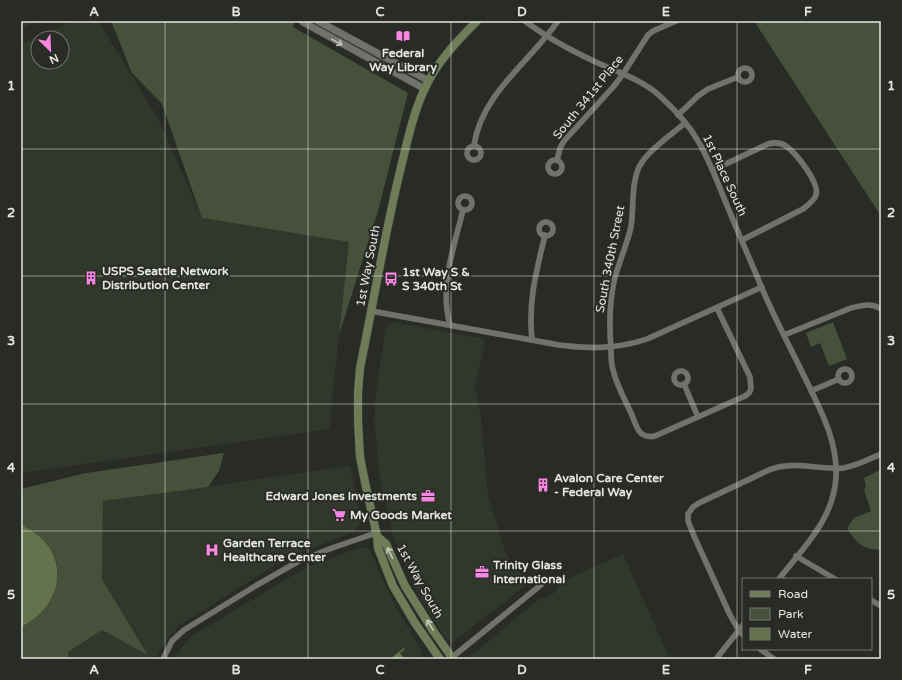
<svg xmlns="http://www.w3.org/2000/svg" width="902" height="680" viewBox="0 0 902 680" font-family="'Varela Round',sans-serif">
	<style>
		.built { fill: #32372b; fill-rule: evenodd }
		.green { fill: #47503a }
		.water { fill: #64734b }
		.lines { fill: none; stroke-linecap: round; stroke-linejoin: round }
		.minor-casing { stroke: #444642; stroke-width: 6 }
		.tertiary-casing { stroke: #444642; stroke-width: 8 }
		.secondary-casing { stroke: #444642; stroke-width: 9 }
		.minor { stroke: #70736c; stroke-width: 5.5 }
		.tertiary { stroke: #70736c; stroke-width: 7 }
		.secondary { stroke: #707c58; stroke-width: 8 }
		.oneway { stroke: #c1c4bf }
		.oneway2 { stroke: #c7ccc0 }
		.grid { fill: none; stroke: #e4e6e2; stroke-width: 1; stroke-opacity: 0.55 }
		.labels { text-anchor: middle; dominant-baseline: central; stroke-width: 4; stroke-linejoin: round; paint-order: stroke }
		.poi-label { font-size: 12px; font-weight: bold; fill: #e4e6e2; stroke: #292c26; text-anchor: start }
		.street-label { font-size: 12px; fill: #e4e6e2; stroke: #292c26 }
		.neatline { fill: none; stroke: #e4e6e2; stroke-width: 1.5 }
		.grid-label { font-size: 13px; text-anchor: middle; font-weight: bold; fill: #e4e6e2 }
	</style>
	<rect width="100%" height="100%" fill="#292c26"/>
	<g class="built">
		<path d="M21 21H39L21 28Z"/>
		<path d="M72 21H98L158 118 202 218 349 242 329 429 21 473V44ZM38 38H62V62H38Z"/>
		<path d="M393 322 484 339 485 342 475 387 481 418 488 496 506 553 509 560 525 580V586L453 642 447 640 431 616 412 581 392 533 380 481 374 417 376 393 385 330 388 325Z"/>
		<path d="M350 466 361 517 359 526 353 532 285 559 179 626 166 641 156 659H69L68 652 102 630 148 654 102 579 103 501 128 498Z"/>
		<path d="M361 547 368 548 371 552 391 598 404 621 421 649 423 659H174L184 644 192 636 293 575 308 567Z"/>
		<path d="M623 554 670 659H467L539 599 552 595 557 589 558 583Z"/>
	</g>
	<g class="green">
		<path d="M111 21H295L293 27 408 93 378 211 339 335 349 242 202 218 162 104 132 73Z"/>
		<path d="M754 21H881V216Z"/>
		<path d="M833 322 847 359 829 366 820 343 811 347 806 333Z"/>
		<path d="M224 453 219 471 208 487 103 501 102 579 148 655 102 630 68 652 69 659H21V627C34 621 38 613 45 601 49 595 56 586 57 580 62 555 41 534 21 525V489L86 473Z"/>
		<path d="M880 470 881 472V550C862 549 856 543 847 528L854 518 871 511 864 490 866 486 864 478Z"/>
	</g>
	<g class="water">
		<path d="M21 525C72 548 67 603 21 627Z"/>
		<path d="M404 648 405 649 400 653 404 658 390 659Z"/>
	</g>
	<g class="lines">
		<g class="minor-casing">
			<g id="minor">
				<path d="M525 21C547 38 572 51 598 63 620 73 645 81 662 98 675 110 689 125 698 141 709 159 716 179 724 198 736 228 749 257 761 286 774 317 790 347 805 378 820 409 838 441 836 477 834 519 803 548 779 579"/>
				<circle cx="745" cy="75" r="7"/>
				<path d="M678 115 698 96 708 89 738 77"/>
				<path d="M685 123C671 135 647 151 639 167 631 185 634 208 631 227 627 244 620 260 615 277 609 301 609 324 611 349 611 356 611 363 613 370 617 386 625 400 632 415 637 428 639 439 655 436L745 396 749 393 751 389 750 377 717 308"/>
				<path d="M474 145C482 93 530 62 558 21"/>
				<circle cx="474" cy="153" r="7"/>
				<path d="M557 160 560 148 564 141 614 86 623 74 648 35 653 31 676 21"/>
				<circle cx="555" cy="167" r="7"/>
				<path d="M713 170 768 144C775 142 780 142 786 146 796 153 820 183 816 195 814 201 808 205 803 209L742 240"/>
				<circle cx="465" cy="203" r="7"/>
				<circle cx="546" cy="229" r="7"/>
				<path d="M371 311 559 345C589 349 617 349 647 339L762 287"/>
				<path d="M450 325C439 285 454 248 463 210"/>
				<path d="M784 335 851 308C863 305 871 303 881 309"/>
				<path d="M532 340C528 301 536 273 545 235"/>
				<circle cx="845" cy="376" r="7"/>
				<circle cx="681" cy="378" r="7"/>
				<path d="M684 384 698 417"/>
				<path d="M811 391 839 379"/>
				<path d="M796 556 835 579"/>
				<path d="M871 600 881 606"/>
				<path d="M743 635 739 631 730 615 694 536 688 521V514L693 507 699 503 769 470C793 460 818 470 843 468 857 466 869 459 881 454"/>
				<path d="M760 649 774 659"/>
				<path d="M163 659 172 641 184 630 257 585 299 561 332 548 376 533"/>
				<path d="M450 659 542 584"/>
				<path d="M716 659 743 625"/>
			</g>
		</g>
		<g class="tertiary-casing">
			<g id="tertiary">
				<path d="M318 21 429 81"/>
				<path d="M303 22 425 89"/>
			</g>
		</g>
		<g class="secondary-casing">
			<g id="secondary">
				<path d="M377 536 386 544 405 586 434 632 453 659"/>
				<path d="M440 659 415 623 393 586 378 548 377 536 365 482 360 457 358 421V393L360 368C374 300 385 231 402 163 408 138 414 111 425 88 437 62 457 41 477 21"/>
			</g>
		</g>
		<use href="#minor" class="minor"/>
		<use href="#tertiary" class="tertiary"/>
		<use href="#secondary" class="secondary"/>
	</g>
	<defs><path id="oneway-shaft" d="M-6 0H5M1.5-3L5.5 0L1.5 3" fill="none" stroke-width="1.6" stroke-linecap="round" stroke-linejoin="round"/></defs>
	<use class="oneway" href="#oneway-shaft" transform="translate(337 42) rotate(29)"/>
	<g class="oneway2">
		<use href="#oneway-shaft" transform="translate(390 553) rotate(-116)"/>
		<use href="#oneway-shaft" transform="translate(430 625) rotate(-122)"/>
	</g>
	<path class="grid" d="M165 21V659M308 21V659M451 21V659M594 21V659M737 21V659M21 149H881M21 276H881M21 404H881M21 531H881"/>
	<defs>
		<g id="library-bare" transform="scale(1.08)"><path d="M-6-4Q-3-5.5-.7-3.5V5Q-3 3-6 4ZM6-4Q3-5.5 .7-3.5V5Q3 3 6 4Z" fill="#fc86e3" stroke="#292c26" stroke-width="2.5" paint-order="stroke"/></g>
		<g id="building-bare" transform="scale(1.08)"><path d="M-4-6H4V6H1V3H-1V6H-4ZM-2.5-4.3h1.7v1.8h-1.7ZM.8-4.3h1.7v1.8H.8ZM-2.5-1h1.7V.8h-1.7ZM.8-1h1.7V.8H.8Z" fill="#fc86e3" stroke="#292c26" stroke-width="2.5" paint-order="stroke"/></g>
		<g id="bus-bare" transform="scale(1.08)"><path d="M-5-6H5V4H4V6H2V4H-2V6H-4V4H-5ZM-3.5-4V0h7V-4ZM-3.5 1.2v1.5H-2V1.2ZM2 1.2v1.5H3.5V1.2Z" fill="#fc86e3" stroke="#292c26" stroke-width="2.5" paint-order="stroke"/></g>
		<g id="office-bare" transform="scale(1.08)"><path d="M-6-3h4V-5.5h4V-3h4V5H-6ZM-1-4.5V-3h2v-1.5ZM-6 0V1H6V0Z" fill="#fc86e3" stroke="#292c26" stroke-width="2.5" paint-order="stroke"/></g>
		<g id="supermarket-bare" transform="scale(1.08)"><path d="M-6-5.5h2.5l.6 2H6L4.5 2H-2.5L-4.4-4H-6ZM-1.5 3.2a1.3 1.3 0 1 0 .1 0ZM3 3.2a1.3 1.3 0 1 0 .1 0Z" fill="#fc86e3" stroke="#292c26" stroke-width="2.5" paint-order="stroke"/></g>
		<g id="hospital-bare" transform="scale(1.08)"><path d="M-5-5h3v3.5h4V-5h3V5h-3V1.5h-4V5h-3Z" fill="#fc86e3" stroke="#292c26" stroke-width="2.5" paint-order="stroke"/></g>
	</defs>
	<g fill-rule="evenodd">
		<use href="#library-bare" x="403" y="36"/>
		<use href="#building-bare" x="91" y="278"/>
		<use href="#bus-bare" x="391" y="279"/>
		<use href="#building-bare" x="543" y="485"/>
		<use href="#office-bare" x="428" y="496"/>
		<use href="#supermarket-bare" x="339" y="515"/>
		<use href="#hospital-bare" x="212" y="550"/>
		<use href="#office-bare" x="482" y="572"/>
	</g>
	<g class="labels">
		<g class="poi-label">
			<text x="403" y="53" text-anchor="middle">Federal<tspan x="403" dy="14">Way Library</tspan></text>
			<text x="102" y="271">USPS Seattle Network<tspan x="102" dy="14">Distribution Center</tspan></text>
			<text x="402" y="272">1st Way S &amp;<tspan x="402" dy="14">S 340th St</tspan></text>
			<text x="554" y="478">Avalon Care Center<tspan x="554" dy="14">- Federal Way</tspan></text>
			<text x="417" y="496" text-anchor="end">Edward Jones Investments</text>
			<text x="350" y="515">My Goods Market</text>
			<text x="223" y="543">Garden Terrace<tspan x="223" dy="14">Healthcare Center</tspan></text>
			<text x="493" y="565">Trinity Glass<tspan x="493" dy="14">International</tspan></text>
		</g>
		<g class="street-label">
			<text transform="translate(588 97) rotate(-51)">South 341st Place</text>
			<text transform="translate(725 175) rotate(65)">1st Place South</text>
			<text transform="translate(610 259) rotate(-79)">South 340th Street</text>
			<text transform="translate(368 266) rotate(-79)">1st Way South</text>
			<text transform="translate(420 581) rotate(61)">1st Way South</text>
		</g>
	</g>
	<rect width="902" height="680" fill="none" stroke="#292c26" stroke-width="44"/>
	<rect x="742" y="578" width="130" height="72" fill="#292c26" stroke="#747671"/>
	<rect x="750" y="591" width="20" height="6" fill="#707c58" stroke="#747671"/>
	<text x="778" y="598" font-size="12" fill="#e4e6e2">Road</text>
	<rect x="750" y="608" width="20" height="12" fill="#47503a" stroke="#747671"/>
	<text x="778" y="618" font-size="12" fill="#e4e6e2">Park</text>
	<rect x="750" y="628" width="20" height="12" fill="#64734b" stroke="#747671"/>
	<text x="778" y="638" font-size="12" fill="#e4e6e2">Water</text>
	<g transform="translate(50 50) rotate(156)"><circle r="19" fill="#292c26" stroke="#747671"/>
	<path d="M0-3L7 15L0 10L-7 15Z" fill="#fc86e3"/>
	<text y="-6" font-size="11" font-weight="bold" text-anchor="middle" fill="#e4e6e2">N</text>
	</g>
	<rect x="22" y="22" width="858" height="636" class="neatline"/>
	<g class="grid-label">
		<text x="94" y="16">A</text>
		<text x="236" y="16">B</text>
		<text x="380" y="16">C</text>
		<text x="522" y="16">D</text>
		<text x="666" y="16">E</text>
		<text x="808" y="16">F</text>
		<text x="11" y="90">1</text>
		<text x="891" y="90">1</text>
		<text x="11" y="217">2</text>
		<text x="891" y="217">2</text>
		<text x="11" y="345">3</text>
		<text x="891" y="345">3</text>
		<text x="11" y="472">4</text>
		<text x="891" y="472">4</text>
		<text x="11" y="599">5</text>
		<text x="891" y="599">5</text>
		<text x="94" y="674">A</text>
		<text x="236" y="674">B</text>
		<text x="380" y="674">C</text>
		<text x="522" y="674">D</text>
		<text x="666" y="674">E</text>
		<text x="808" y="674">F</text>
	</g>
</svg>
